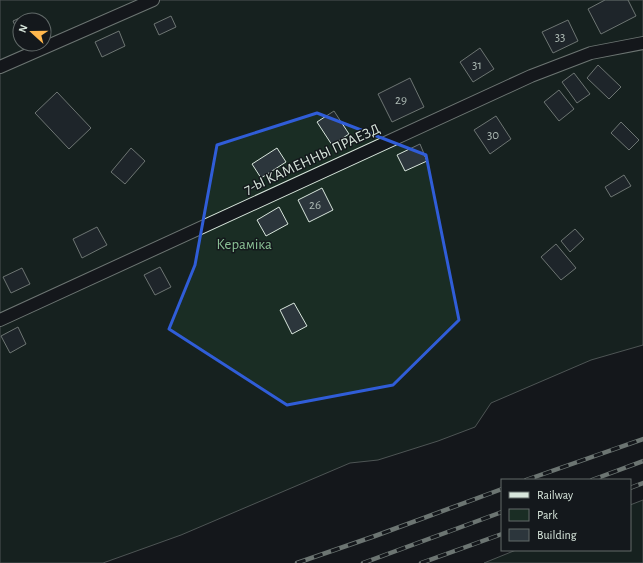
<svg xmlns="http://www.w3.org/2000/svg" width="643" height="563" viewBox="0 0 643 563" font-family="'Alegreya Sans',sans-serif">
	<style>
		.green { fill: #1a2d24; stroke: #939e99; fill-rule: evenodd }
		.building { fill: #2c363c; stroke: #d8e6dc }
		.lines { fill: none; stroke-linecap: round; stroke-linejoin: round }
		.service-casing { stroke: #d8e6dc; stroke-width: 14 }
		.service { stroke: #14181c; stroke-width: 12 }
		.rail-casing { stroke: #d8e6dc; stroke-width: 4.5 }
		.rail { stroke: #14181c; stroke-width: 3; stroke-dasharray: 9; stroke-linecap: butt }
		.marked { fill: none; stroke: #305dd8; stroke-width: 3; stroke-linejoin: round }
		.labels { text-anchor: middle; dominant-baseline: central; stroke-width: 3; stroke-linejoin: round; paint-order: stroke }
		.number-label { font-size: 13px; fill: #adbab4 }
		.street-label { font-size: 15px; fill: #d8e6dc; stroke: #14181c }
		.park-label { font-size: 15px; fill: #8ac095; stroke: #14181c }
	</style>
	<rect width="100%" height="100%" fill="#14181c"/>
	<g class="green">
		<path d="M0 0H643V345L591 360 491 403 475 427 438 441 378 460 350 463 181 535 103 563H0ZM20 20H44V44H20Z"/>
		<path d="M643 500V563H484L516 550H630V505Z"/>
	</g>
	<g class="building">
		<path d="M605 0H628L636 16 601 34 588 9Z"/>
		<path d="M26 15 28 20H20V37L13 21Z"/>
		<path d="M171 16 176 27 159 35 154 24Z"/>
		<path d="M568 20 578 41 553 53 542 32Z"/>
		<path d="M119 31 125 46 102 57 95 42Z"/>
		<path d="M480 48 494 69 473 82 460 62Z"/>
		<path d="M598 65 621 87 609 99 587 78Z"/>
		<path d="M574 73 590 94 577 103 562 82Z"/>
		<path d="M410 78 424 107 392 122 378 94Z"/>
		<path d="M559 90 574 109 559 121 544 102Z"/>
		<path d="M57 92 91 128 69 149 35 113Z"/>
		<path d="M334 111 349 134 332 145 317 122Z"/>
		<path d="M496 116 511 139 490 154 474 130Z"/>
		<path d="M621 122 639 140 629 150 611 133Z"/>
		<path d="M420 144 427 161 405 171 397 155Z"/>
		<path d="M131 148 145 161 125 184 111 172Z"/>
		<path d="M277 148 286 162 261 178 252 164Z"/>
		<path d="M624 175 631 186 611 197 605 187Z"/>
		<path d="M322 188 333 210 309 222 298 200Z"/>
		<path d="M279 207 288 224 266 236 257 220Z"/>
		<path d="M97 227 107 245 82 258 73 239Z"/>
		<path d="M575 229 584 239 570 252 561 241Z"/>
		<path d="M556 244 576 268 561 280 541 257Z"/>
		<path d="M160 267 171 287 155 295 144 275Z"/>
		<path d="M22 268 30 284 11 293 3 277Z"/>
		<path d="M294 303 307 326 292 334 280 310Z"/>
		<path d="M18 327 26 344 10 353 1 336Z"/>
	</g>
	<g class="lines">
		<g class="service-casing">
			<g id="service">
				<path d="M0 67 153 0"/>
				<path d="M0 320 531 76 591 53 643 43"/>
			</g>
		</g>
		<use href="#service" class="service"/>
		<g class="rail-casing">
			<g id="rail">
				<path d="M526 480 643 439"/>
				<path d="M592 480 643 461"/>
				<path d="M630 488 643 483"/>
				<path d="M297 563 375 536 502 489"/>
				<path d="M363 563 502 512"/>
				<path d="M421 563 502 534"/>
			</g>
		</g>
		<use href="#rail" class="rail"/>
	</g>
	<path d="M0 0H643V563H0ZM317 113 426 155 459 320 393 385 287 405 169 329 195 265 217 145Z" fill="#14181c" fill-opacity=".55" fill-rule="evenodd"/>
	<path class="marked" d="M317 113 426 155 459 320 393 385 287 405 169 329 195 265 217 145Z"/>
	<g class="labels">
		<g class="number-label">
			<text x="560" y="37">33</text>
			<text x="477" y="65">31</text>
			<text x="401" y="100">29</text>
			<text x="493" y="135">30</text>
			<text x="315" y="205">26</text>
		</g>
		<g class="street-label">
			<text transform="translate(312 159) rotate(-25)">7-Ы КАМЕННЫ ПРАЕЗД</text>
		</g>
		<g class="park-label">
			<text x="244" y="244">Кераміка</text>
		</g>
	</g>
	<rect x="501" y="479" width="130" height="72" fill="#14181c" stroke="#626a69"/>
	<rect x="509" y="492" width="20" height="6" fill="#d8e6dc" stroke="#626a69"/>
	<text x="537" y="499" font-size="12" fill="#d8e6dc">Railway</text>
	<rect x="509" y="509" width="20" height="12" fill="#1a2d24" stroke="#626a69"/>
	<text x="537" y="519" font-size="12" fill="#d8e6dc">Park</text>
	<rect x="509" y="529" width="20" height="12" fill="#2c363c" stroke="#626a69"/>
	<text x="537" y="539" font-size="12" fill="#d8e6dc">Building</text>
	<g transform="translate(32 32) rotate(291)"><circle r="19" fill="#14181c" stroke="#626a69"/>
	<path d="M0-3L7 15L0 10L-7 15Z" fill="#ffb74d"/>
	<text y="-6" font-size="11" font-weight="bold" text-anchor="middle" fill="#d8e6dc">N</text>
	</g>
</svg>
